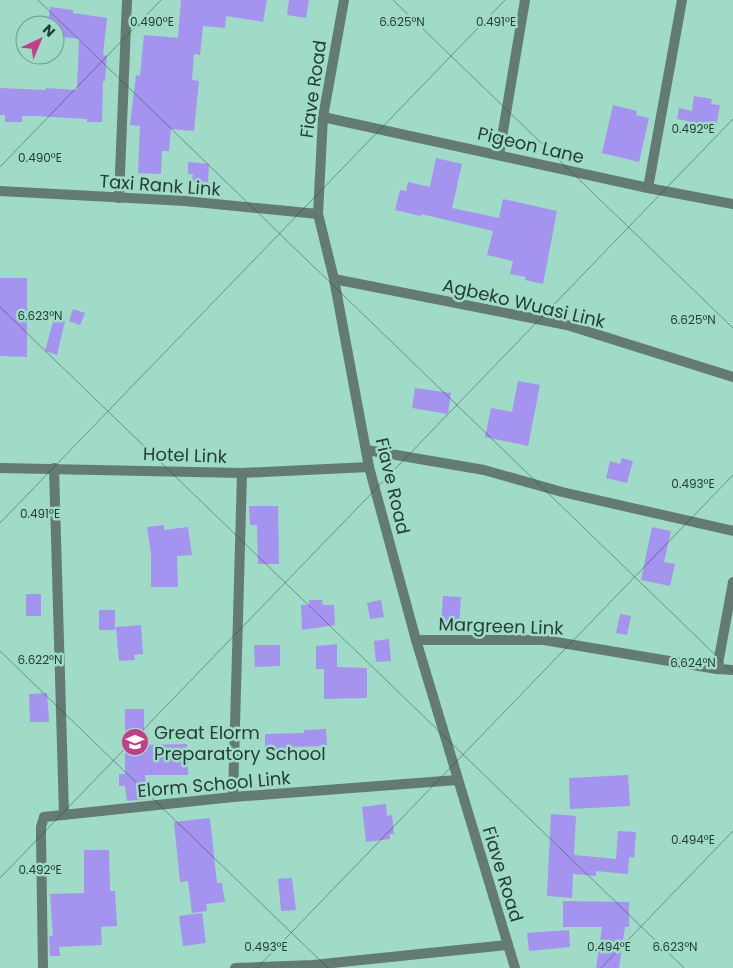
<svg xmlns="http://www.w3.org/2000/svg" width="733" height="968" viewBox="0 0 733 968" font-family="Poppins,sans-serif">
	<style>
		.building { fill: #a593f0 }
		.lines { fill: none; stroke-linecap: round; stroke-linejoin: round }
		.minor { stroke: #637b72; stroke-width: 10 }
		.tertiary { stroke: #637b72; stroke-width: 10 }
		.ticks { fill: none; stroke: #253e36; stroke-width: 1; stroke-opacity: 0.45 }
		.labels { text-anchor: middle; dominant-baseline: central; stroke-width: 5; stroke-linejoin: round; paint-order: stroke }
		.street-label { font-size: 18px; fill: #253e36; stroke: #9fdbc6 }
		.poi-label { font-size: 18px; fill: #253e36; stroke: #9fdbc6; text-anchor: start }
		.ticks-label { font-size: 12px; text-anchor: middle; fill: #253e36; stroke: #9fdbc6; stroke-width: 5; stroke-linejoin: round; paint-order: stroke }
	</style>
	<rect width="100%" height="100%" fill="#9fdbc6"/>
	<g class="building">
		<path d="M181 0H267L263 22 226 16 225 28 203 26 200 55 194 54 192 80 199 81 194 131 171 129 169 151H162L161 174 138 173 140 126 130 125 136 75 140 76 144 35 178 38Z"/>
		<path d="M289 0H309L306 18 287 15Z"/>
		<path d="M50 7 73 10V13L107 18 103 55 107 56 105 81H103L102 122H87V119L35 116H22V122H5V115H0V88L46 90V88L77 90 79 39 55 36V25H48Z"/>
		<path d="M694 96 712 99 711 104 720 105 716 127 677 119 679 108 692 111Z"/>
		<path d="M613 105 637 111 636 115 649 118 639 162 602 153Z"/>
		<path d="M436 158 462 164 452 208 499 218 503 199 557 211 543 284 525 280 526 277 510 274 513 261 487 255 493 231 421 214V216L395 210 400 190 406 191 408 182 430 187Z"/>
		<path d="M188 162 209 164 208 182 192 181 193 174H188Z"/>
		<path d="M0 278H27V357L0 356Z"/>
		<path d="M73 309 85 313 80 325 69 321Z"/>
		<path d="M54 318 65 321 57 355 45 351Z"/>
		<path d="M518 381 540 385 528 446 485 437 491 408 512 412Z"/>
		<path d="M415 388 451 393 448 414 412 408Z"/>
		<path d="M622 458 633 461 627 483 606 478 610 461 620 464Z"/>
		<path d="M249 506H278L279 564H258L257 525H250Z"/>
		<path d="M164 525V530L188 527 192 555 177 556 178 587H151V554L147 527Z"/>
		<path d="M652 527 671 531 664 562 675 564 670 586 641 580Z"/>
		<rect x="26" y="594" width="15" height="22"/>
		<path d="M443 596 461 597 459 627 441 625Z"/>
		<path d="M309 600H322L323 605H334L335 625 302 630 301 605H309Z"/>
		<path d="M381 600 384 617 370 619 367 603Z"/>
		<rect x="99" y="610" width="16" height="20"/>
		<path d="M620 614 631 616 627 635 616 633Z"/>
		<path d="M141 625 143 654 134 655 135 660 119 661 116 627Z"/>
		<path d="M389 639 391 661 376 662 374 641Z"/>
		<path d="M337 644V667L367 668V698L324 699V669H316V646Z"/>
		<path d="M254 645H280V666L255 667Z"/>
		<path d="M47 693 49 722H30L29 694Z"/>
		<path d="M125 709H144V745L187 744 188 775H145L148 799 127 801 125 786H119V774H125Z"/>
		<path d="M326 729 327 746 289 747V752L265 753V734L304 733V730Z"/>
		<path d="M628 775 630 806 570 809 569 778Z"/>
		<path d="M386 804 387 816 392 815 394 834H390V839L366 842 362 807Z"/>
		<path d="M551 814 576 816 574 855 616 859 618 831 636 832 634 858 629 857 628 874 596 871V876L573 874 572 898 547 896Z"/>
		<path d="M210 818 217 883H222L225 902 206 904 207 911 192 913 188 881 180 882 174 822Z"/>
		<path d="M84 850H109L110 891H115L117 926 101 927 102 945 59 947 60 956H50L49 936H53L50 894 84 893Z"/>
		<path d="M292 878 296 910 281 911 278 879Z"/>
		<path d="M563 901 629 902V927H625L619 968H596L602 927H563Z"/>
		<path d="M202 913 206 943 183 946 179 916Z"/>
		<path d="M569 930 570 947 529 951 527 933Z"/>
	</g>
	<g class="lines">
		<g class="minor">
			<path d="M323 117 648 188 733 204"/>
			<path d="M499 155 525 0"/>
			<path d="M648 188 682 0"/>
			<path d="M0 191 185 201 318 214"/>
			<path d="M119 198 127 0"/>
			<path d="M334 279 567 325 733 377"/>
			<path d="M367 450 484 470 562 492 733 531"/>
			<path d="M0 468 242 473 369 467"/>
			<path d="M54 468 64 815"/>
			<path d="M416 640H544L717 669 733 670"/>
			<path d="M717 669 733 582"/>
			<path d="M233 797 242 473"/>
			<path d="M43 968 41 837V827L44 817 233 797 457 780"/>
			<path d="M235 968 313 965 507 945"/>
		</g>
		<path class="tertiary" d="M344 0 323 117 318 214 334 279 369 467 416 640 515 968"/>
	</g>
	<path class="ticks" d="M38 0 733 672M393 0 733 328M0 167 161 0M0 307 684 968M0 523 505 0M0 651 328 968M0 878 733 119M257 968 733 475M601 968 733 831"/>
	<defs>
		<g id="school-disc" transform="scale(1.4375)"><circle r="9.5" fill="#c23f85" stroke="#9fdbc6"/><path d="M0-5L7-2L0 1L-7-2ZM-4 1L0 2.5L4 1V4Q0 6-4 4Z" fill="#fff"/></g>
	</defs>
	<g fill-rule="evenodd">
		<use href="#school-disc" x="135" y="742"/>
	</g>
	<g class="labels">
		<g class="street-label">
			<text transform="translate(313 89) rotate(-82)">Fiave Road</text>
			<text transform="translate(531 145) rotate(13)">Pigeon Lane</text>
			<text transform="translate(160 185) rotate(4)">Taxi Rank Link</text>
			<text transform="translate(524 303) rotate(13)">Agbeko Wuasi Link</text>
			<text transform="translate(185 455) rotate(2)">Hotel Link</text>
			<text transform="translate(393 486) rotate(77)">Fiave Road</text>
			<text transform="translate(501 626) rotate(2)">Margreen Link</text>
			<text transform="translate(214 784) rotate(-5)">Elorm School Link</text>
			<text transform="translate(503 874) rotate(73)">Fiave Road</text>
		</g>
		<g class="poi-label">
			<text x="154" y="732">Great Elorm<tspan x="154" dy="21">Preparatory School</tspan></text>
		</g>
	</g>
	<g class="ticks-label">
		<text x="402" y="26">6.625°N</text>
		<text x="152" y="26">0.490°E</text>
		<text x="496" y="26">0.491°E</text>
		<text x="693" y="133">0.492°E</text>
		<text x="40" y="162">0.490°E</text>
		<text x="40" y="320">6.623°N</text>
		<text x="693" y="324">6.625°N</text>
		<text x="693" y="488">0.493°E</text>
		<text x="40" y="518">0.491°E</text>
		<text x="40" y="664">6.622°N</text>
		<text x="693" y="667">6.624°N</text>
		<text x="693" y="844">0.494°E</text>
		<text x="40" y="874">0.492°E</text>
		<text x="266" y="951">0.493°E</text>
		<text x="609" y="951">0.494°E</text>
		<text x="675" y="951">6.623°N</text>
	</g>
	<g transform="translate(40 40) rotate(44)"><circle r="24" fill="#9fdbc6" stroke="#6e9c8c"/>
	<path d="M0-4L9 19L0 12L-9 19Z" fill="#c23f85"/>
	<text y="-8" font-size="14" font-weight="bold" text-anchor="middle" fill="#253e36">N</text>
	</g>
</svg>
